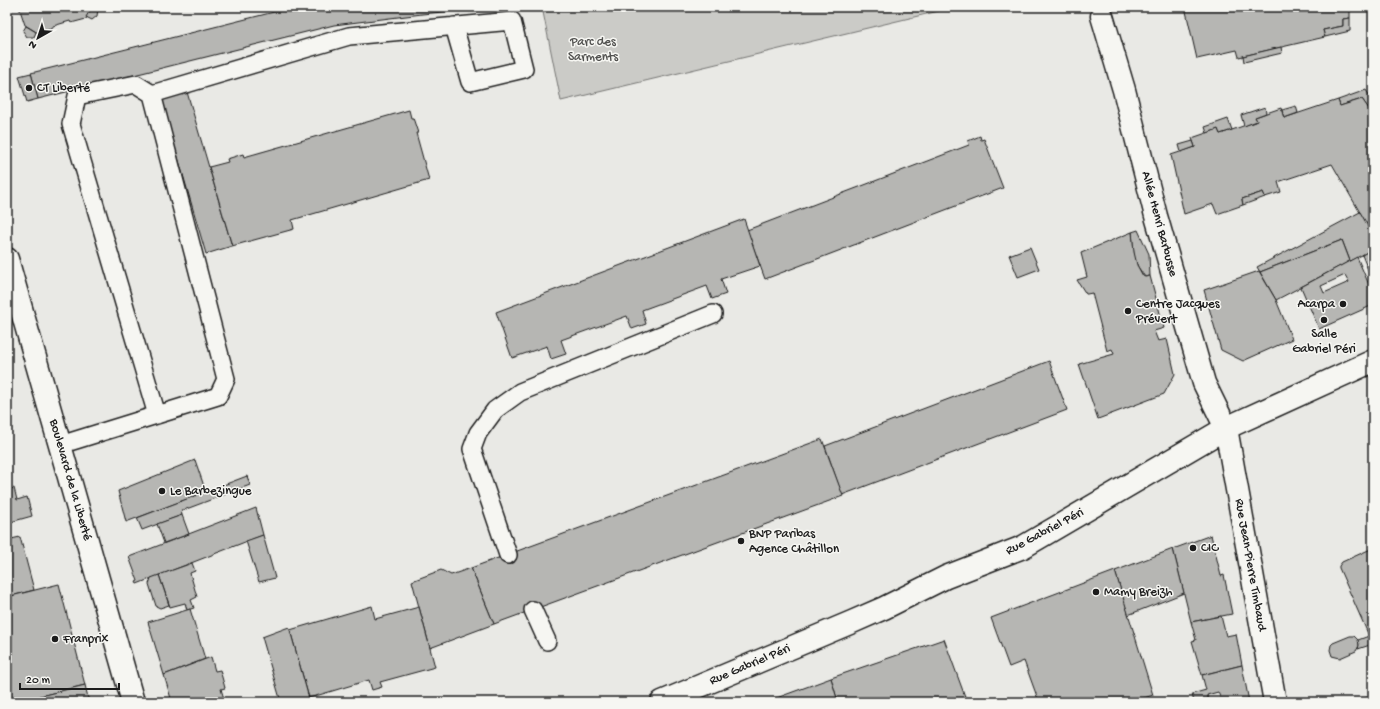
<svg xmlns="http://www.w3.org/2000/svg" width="1380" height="709" viewBox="0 0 1380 709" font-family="'Gochi Hand',sans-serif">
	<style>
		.green { fill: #cbcbc7; stroke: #747472 }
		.building { fill: #b6b6b3; stroke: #1c1c1c; fill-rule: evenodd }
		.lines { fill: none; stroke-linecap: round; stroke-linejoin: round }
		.service-casing { stroke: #1c1c1c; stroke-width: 20 }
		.minor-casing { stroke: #1c1c1c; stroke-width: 25 }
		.tertiary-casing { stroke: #1c1c1c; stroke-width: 25 }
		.secondary-casing { stroke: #1c1c1c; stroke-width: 25 }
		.service { stroke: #f6f6f2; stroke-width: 17 }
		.minor { stroke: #f6f6f2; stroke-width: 22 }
		.tertiary { stroke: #f6f6f2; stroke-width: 22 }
		.secondary { stroke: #f6f6f2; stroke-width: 22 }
		.poi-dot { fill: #1c1c1c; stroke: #f6f6f2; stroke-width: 1.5 }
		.labels { text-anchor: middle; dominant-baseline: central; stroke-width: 3; stroke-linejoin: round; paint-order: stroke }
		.park-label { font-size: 13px; fill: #51514f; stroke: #f6f6f2 }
		.poi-label { font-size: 13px; fill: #1c1c1c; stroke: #f6f6f2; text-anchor: start }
		.street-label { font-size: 13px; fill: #1c1c1c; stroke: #f6f6f2 }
	</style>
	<rect width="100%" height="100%" fill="#e9e9e5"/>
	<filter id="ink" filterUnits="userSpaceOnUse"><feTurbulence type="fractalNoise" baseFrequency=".025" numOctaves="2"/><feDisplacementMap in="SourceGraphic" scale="8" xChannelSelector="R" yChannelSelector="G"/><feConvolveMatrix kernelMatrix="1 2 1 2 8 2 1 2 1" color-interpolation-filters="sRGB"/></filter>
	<g filter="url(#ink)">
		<path class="green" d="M542 7H938L939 11 561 101Z"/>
		<g class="building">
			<path d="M19 7H92L86 19 71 23 70 21 53 26V28L38 33 25 25Z"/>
			<path d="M92 7 98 9 97 16 92 20 86 17Z"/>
			<path d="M294 7H494L422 14 334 25 38 99 31 73Z"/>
			<path d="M1185 7H1350V18L1343 19V26L1323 30 1325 37 1243 56 1239 57 1237 50 1197 59Z"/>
			<path d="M1350 18V31L1325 37 1323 30 1343 26V19Z"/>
			<path d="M26 26 36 32 34 37H27L23 31Z"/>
			<path d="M1281 47 1282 53 1244 62 1243 56Z"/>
			<path d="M31 73 38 99 27 102 19 76Z"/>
			<path d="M1366 90 1373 101V106L1369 109 1362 99 1340 106 1338 100Z"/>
			<path d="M187 92 232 246 206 254 161 99Z"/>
			<path d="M1362 99 1369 109 1373 106V235L1332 164 1278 182 1281 192 1265 197 1263 192 1242 199 1243 205 1217 214 1213 204 1184 214 1171 155 1195 147 1192 138 1218 129 1220 134 1232 130 1257 121 1255 117 1281 108 1284 118 1338 100 1340 106Z"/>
			<path d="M1296 106 1298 113 1284 118 1282 110Z"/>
			<path d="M1265 107 1266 113 1255 117 1257 121 1244 126 1241 115Z"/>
			<path d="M409 110 411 118H413L418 133H416L429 180 292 220 294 229 232 246 209 167 228 162 227 159 243 154 244 157Z"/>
			<path d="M1228 119 1232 130 1220 134 1218 129 1207 133 1205 127Z"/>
			<path d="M980 136 981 140 984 139 1003 188 765 279 747 230 969 145 968 141Z"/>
			<path d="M1193 141 1195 147 1181 152 1179 145Z"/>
			<path d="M1263 192 1265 197 1243 205 1242 199Z"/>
			<path d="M1360 212 1373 235V249L1362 255 1350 261 1342 240 1260 272 1257 267Z"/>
			<path d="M744 219 760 266 721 279 726 294 712 299 707 286 642 310 646 324 632 329 627 316 561 340 566 354 551 359 547 346 512 358 496 312Z"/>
			<path d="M1138 230 1149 254 1150 276 1145 277 1138 267 1134 256 1132 232Z"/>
			<path d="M1132 232 1134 252 1137 265 1143 276 1145 277 1150 276 1164 328 1154 331 1158 341 1167 339 1175 374 1164 394 1098 419 1079 364 1114 354 1112 349 1107 351 1092 293 1087 294H1086L1077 280 1087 277 1081 253Z"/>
			<path d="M1342 240 1350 261 1276 300 1260 272Z"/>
			<path d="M1030 247 1039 269 1018 277 1009 255Z"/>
			<path d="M1373 249V282L1362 255Z"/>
			<path d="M1357 257 1373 294V305L1319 329 1301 287ZM1345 275 1349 282 1324 293 1321 286Z"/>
			<path d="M1259 271 1276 300 1292 339 1243 361 1221 350 1204 290Z"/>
			<path d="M1049 361 1067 410 842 495 825 446Z"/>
			<path d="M822 439 843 496 494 624 471 568Z"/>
			<path d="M195 460 206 492 126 522 118 491Z"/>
			<path d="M247 476 250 485 181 511 182 515 142 530 137 518Z"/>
			<path d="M14 488 17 500 27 497 32 516 7 523V490Z"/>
			<path d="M256 508 263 535 137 584 136 582 138 581 129 557Z"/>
			<path d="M182 515 189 534 164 543 157 524Z"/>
			<path d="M263 535 275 578 259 582 246 541Z"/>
			<path d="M1211 535 1221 576 1224 575 1232 614 1191 622 1173 549Z"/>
			<path d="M20 537 34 590 7 597V540Z"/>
			<path d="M1373 548V645L1339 568V566L1342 562Z"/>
			<path d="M1173 549 1184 593 1128 615 1115 571Z"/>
			<path d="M192 563 195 571 190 573 197 597 191 600 194 608 187 610 185 603 170 607 159 575Z"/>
			<path d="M471 568 494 624 430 648 412 581 441 570 451 575Z"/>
			<path d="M1115 571 1153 695 1132 702H1039L1024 661 1009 667 991 618Z"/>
			<path d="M159 575 169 605 160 608 156 606 149 584 151 578Z"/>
			<path d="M59 584 85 685 16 702H7V597Z"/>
			<path d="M372 606 375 619 419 607 435 667 380 682 382 687 372 690 369 680 309 698 290 630Z"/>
			<path d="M190 609 205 659 164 675 148 622Z"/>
			<path d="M1221 616 1226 636 1236 634 1242 665 1202 675 1192 641 1196 640 1191 622Z"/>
			<path d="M289 627 290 630 310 702H281L262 637Z"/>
			<path d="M1350 636H1354L1359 641V646L1356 651 1340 658 1332 656 1330 650 1331 645 1333 643Z"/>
			<path d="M1369 636 1373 644 1358 649 1359 645 1358 640Z"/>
			<path d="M944 639 967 702H838L831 678Z"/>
			<path d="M211 657 215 671 220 670 225 688 221 689 225 702H172L164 675Z"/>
			<path d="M1242 665 1249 702H1222L1218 692 1207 695 1210 702H1194L1192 694 1206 690 1202 675Z"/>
			<path d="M831 678 838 702H771V700Z"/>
			<path d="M85 685 89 702H16Z"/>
			<path d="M1373 695V702H1356Z"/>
		</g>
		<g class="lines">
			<g class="service-casing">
				<g id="service">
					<path d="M152 94 349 36 512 21 524 69 470 82 454 26"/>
					<path d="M60 445 218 396 226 379 152 94 136 84 77 96 71 124 157 415"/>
					<path d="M508 555 472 449 478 433 495 410 520 392 713 314"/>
					<path d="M533 610 547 641"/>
				</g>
			</g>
			<g class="minor-casing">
				<path id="minor" d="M1102 16 1124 90 1156 216 1204 383 1226 428 1275 702"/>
			</g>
			<g class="tertiary-casing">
				<path id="tertiary" d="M662 702 852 622 884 608 946 577 1023 547 1226 428 1373 361"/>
			</g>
			<g class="secondary-casing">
				<path id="secondary" d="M7 259 133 702"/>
			</g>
			<use href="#service" class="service"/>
			<use href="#minor" class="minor"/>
			<use href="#tertiary" class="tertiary"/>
			<use href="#secondary" class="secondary"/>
		</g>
	</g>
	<g class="poi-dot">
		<circle cx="29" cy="88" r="4"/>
		<circle cx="1343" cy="304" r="4"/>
		<circle cx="1128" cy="311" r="4"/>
		<circle cx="1324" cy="320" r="4"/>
		<circle cx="162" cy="491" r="4"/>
		<circle cx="741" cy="541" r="4"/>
		<circle cx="1193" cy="548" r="4"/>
		<circle cx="1096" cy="592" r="4"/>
		<circle cx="55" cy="639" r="4"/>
	</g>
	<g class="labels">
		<g class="park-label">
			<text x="593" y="42">Parc des<tspan x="593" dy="15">Sarments</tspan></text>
		</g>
		<g class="poi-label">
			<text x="37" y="88">CT Liberté</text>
			<text x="1136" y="304">Centre Jacques<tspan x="1136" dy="15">Prévert</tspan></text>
			<text x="1335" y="304" text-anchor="end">Acarpa</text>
			<text x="1324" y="334" text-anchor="middle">Salle<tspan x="1324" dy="15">Gabriel Péri</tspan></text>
			<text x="170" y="491">Le Barbezingue</text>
			<text x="749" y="534">BNP Paribas<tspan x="749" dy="15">Agence Châtillon</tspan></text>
			<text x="1201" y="548">CIC</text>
			<text x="1104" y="592">Mamy Breizh</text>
			<text x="63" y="639">Franprix</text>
		</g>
		<g class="street-label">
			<text transform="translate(1159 224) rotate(75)">Allée Henri Barbusse</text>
			<text transform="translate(70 480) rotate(74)">Boulevard de la Liberté</text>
			<text transform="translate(1045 532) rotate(-28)">Rue Gabriel Péri</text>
			<text transform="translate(1250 565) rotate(80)">Rue Jean-Pierre Timbaud</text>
			<text transform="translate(750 665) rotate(-23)">Rue Gabriel Péri</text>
		</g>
	</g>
	<rect width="1380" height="709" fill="none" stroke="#f6f6f2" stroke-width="24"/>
	<rect x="12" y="12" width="1356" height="685" fill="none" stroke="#1c1c1c" stroke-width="1.5" filter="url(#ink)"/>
	<g transform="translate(38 38) rotate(219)" stroke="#f6f6f2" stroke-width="3" paint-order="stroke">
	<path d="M0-3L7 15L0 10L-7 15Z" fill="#1c1c1c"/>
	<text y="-6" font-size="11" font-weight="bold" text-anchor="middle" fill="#1c1c1c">N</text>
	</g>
	<path d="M20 683v6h99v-6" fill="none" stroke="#1c1c1c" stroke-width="2"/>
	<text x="26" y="683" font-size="12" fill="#1c1c1c" stroke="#f6f6f2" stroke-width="3" paint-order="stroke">20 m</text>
</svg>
